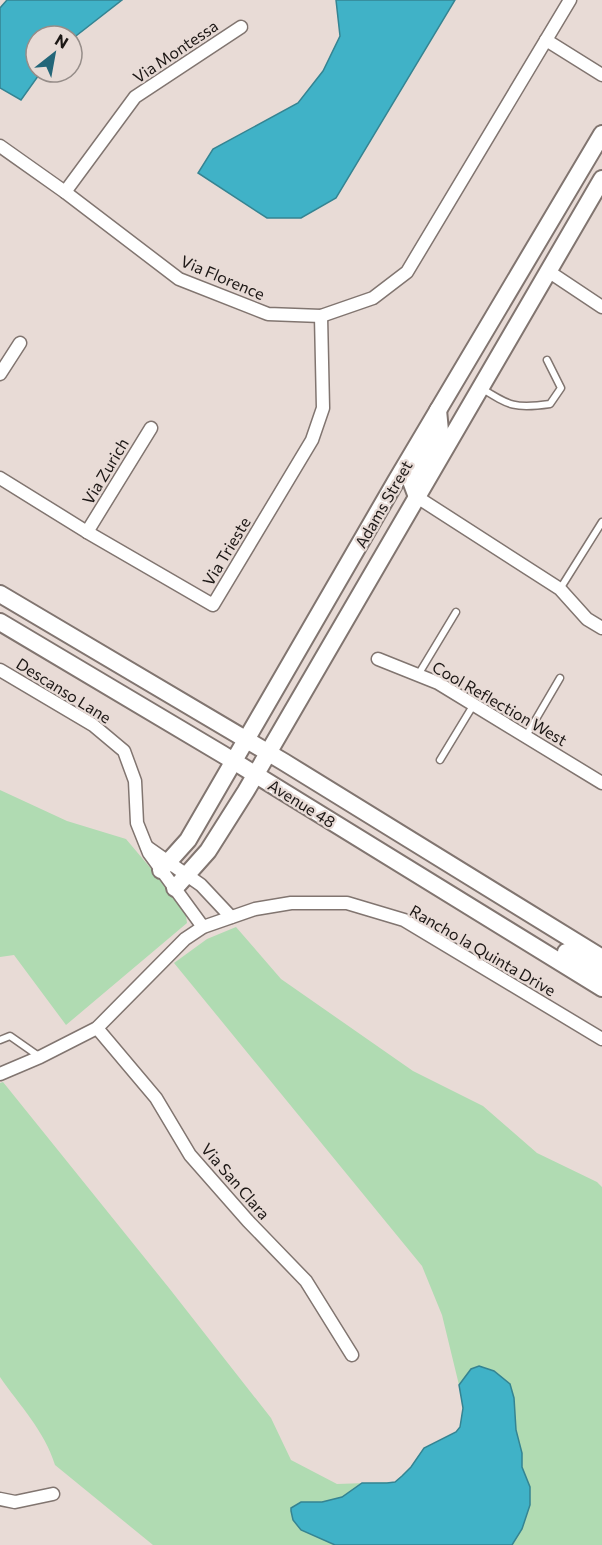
<svg xmlns="http://www.w3.org/2000/svg" width="602" height="1545" viewBox="0 0 602 1545" font-family="Commissioner,sans-serif">
	<style>
		.green { fill: #b0dbb2 }
		.water { fill: #40b2c7; stroke: #358492; stroke-width: 1.5 }
		.lines { fill: none; stroke-linecap: round; stroke-linejoin: round }
		.lane-casing { stroke: #817570; stroke-width: 9 }
		.street-casing { stroke: #817570; stroke-width: 15 }
		.secondary-casing { stroke: #817570; stroke-width: 20 }
		.lane { stroke: #fff; stroke-width: 6 }
		.street { stroke: #fff; stroke-width: 12 }
		.secondary { stroke: #fff; stroke-width: 16 }
		.labels { text-anchor: middle; dominant-baseline: central; stroke-width: 4.5; stroke-linejoin: round; paint-order: stroke }
		.street-label { font-size: 16px; fill: #1c1715; stroke: #e8dbd6 }
	</style>
	<rect width="100%" height="100%" fill="#e8dbd6"/>
	<g class="green">
		<path d="M0 790 67 821 126 839 185 909 187 923 66 1025 14 955 0 957Z"/>
		<path d="M236 927 281 979 413 1071 483 1106 537 1153 597 1182 602 1187V1545H153L55 1465C44 1430 20 1406 0 1377V1083L3 1082 169 1288 271 1418 291 1460 337 1484 395 1482 411 1467 424 1448 456 1432 460 1427 463 1408 459 1385 442 1315 422 1266 174 963 207 939Z"/>
	</g>
	<g class="water">
		<path d="M7 0H122L72 39V36H36V72H41L21 100 0 88V8Z"/>
		<path d="M336 0H455L336 198 301 218H267L198 173 213 149 298 103 323 71 340 36Z"/>
		<path d="M479 1366 494 1371 510 1384 514 1398 516 1430 522 1453V1467L530 1487V1505L522 1529 512 1545H335L301 1530 293 1520 291 1511V1508L301 1502H322L342 1497 362 1483H387L395 1482 402 1476 411 1467 424 1448 456 1432 460 1427 463 1408 459 1385 471 1369Z"/>
	</g>
	<g class="lines">
		<g class="lane-casing">
			<g id="lane">
				<path d="M481 388C510 406 515 409 550 404L561 388 547 360"/>
				<path d="M560 589 602 522"/>
				<path d="M418 675 456 612"/>
				<path d="M526 736 560 678"/>
				<path d="M440 760 474 704"/>
				<path d="M0 1040 10 1036 40 1057"/>
			</g>
		</g>
		<g class="street-casing">
			<g id="street">
				<path d="M546 40 602 75"/>
				<path d="M0 146 65 192 179 279 268 314 321 316 373 298 407 272 570 0"/>
				<path d="M65 192 135 97 241 27"/>
				<path d="M548 271 602 307"/>
				<path d="M0 374 20 343"/>
				<path d="M0 478 87 532 213 605 312 440 323 408 321 316"/>
				<path d="M417 497 560 589 587 619 602 628"/>
				<path d="M87 532 151 428"/>
				<path d="M378 659 438 683 602 783"/>
				<path d="M0 670 93 725 124 751 135 781 137 823 149 853 203 927"/>
				<path d="M147 847 201 885 231 917"/>
				<path d="M97 1028 156 1098 190 1155 248 1221 306 1281 352 1355"/>
				<path d="M0 1074 40 1057 97 1028 185 939 203 927 255 909 291 903H347L404 920 602 1039"/>
				<path d="M0 1499 15 1502 53 1494"/>
			</g>
		</g>
		<g class="secondary-casing">
			<g id="secondary">
				<path d="M417 497 411 481 440 431 438 410"/>
				<path d="M0 594 284 762 602 958"/>
				<path d="M0 622 222 754 602 988"/>
				<path d="M161 870 188 840 396 481 602 134"/>
				<path d="M175 888 208 851 246 791 602 179"/>
				<path d="M566 952 602 974"/>
			</g>
		</g>
		<use href="#lane" class="lane"/>
		<use href="#street" class="street"/>
		<use href="#secondary" class="secondary"/>
	</g>
	<g class="labels">
		<g class="street-label">
			<text transform="translate(175 51) rotate(-34)">Via Montessa</text>
			<text transform="translate(223 277) rotate(23)">Via Florence</text>
			<text transform="translate(105 471) rotate(-59)">Via Zurich</text>
			<text transform="translate(383 504) rotate(-60)">Adams Street</text>
			<text transform="translate(226 551) rotate(-59)">Via Trieste</text>
			<text transform="translate(64 690) rotate(32)">Descanso Lane</text>
			<text transform="translate(500 703) rotate(30)">Cool Reflection West</text>
			<text transform="translate(302 803) rotate(32)">Avenue 48</text>
			<text transform="translate(483 950) rotate(30)">Rancho la Quinta Drive</text>
			<text transform="translate(236 1181) rotate(49)">Via San Clara</text>
		</g>
	</g>
	<g transform="translate(54 54) rotate(31)"><circle r="28" fill="#e8dbd6" stroke="#968d89" stroke-width="1.5"/>
	<path d="M0-4.5L10 22L0 15L-10 22Z" fill="#236679"/>
	<text y="-9" font-size="16" font-weight="bold" text-anchor="middle" fill="#1c1715">N</text>
	</g>
</svg>
